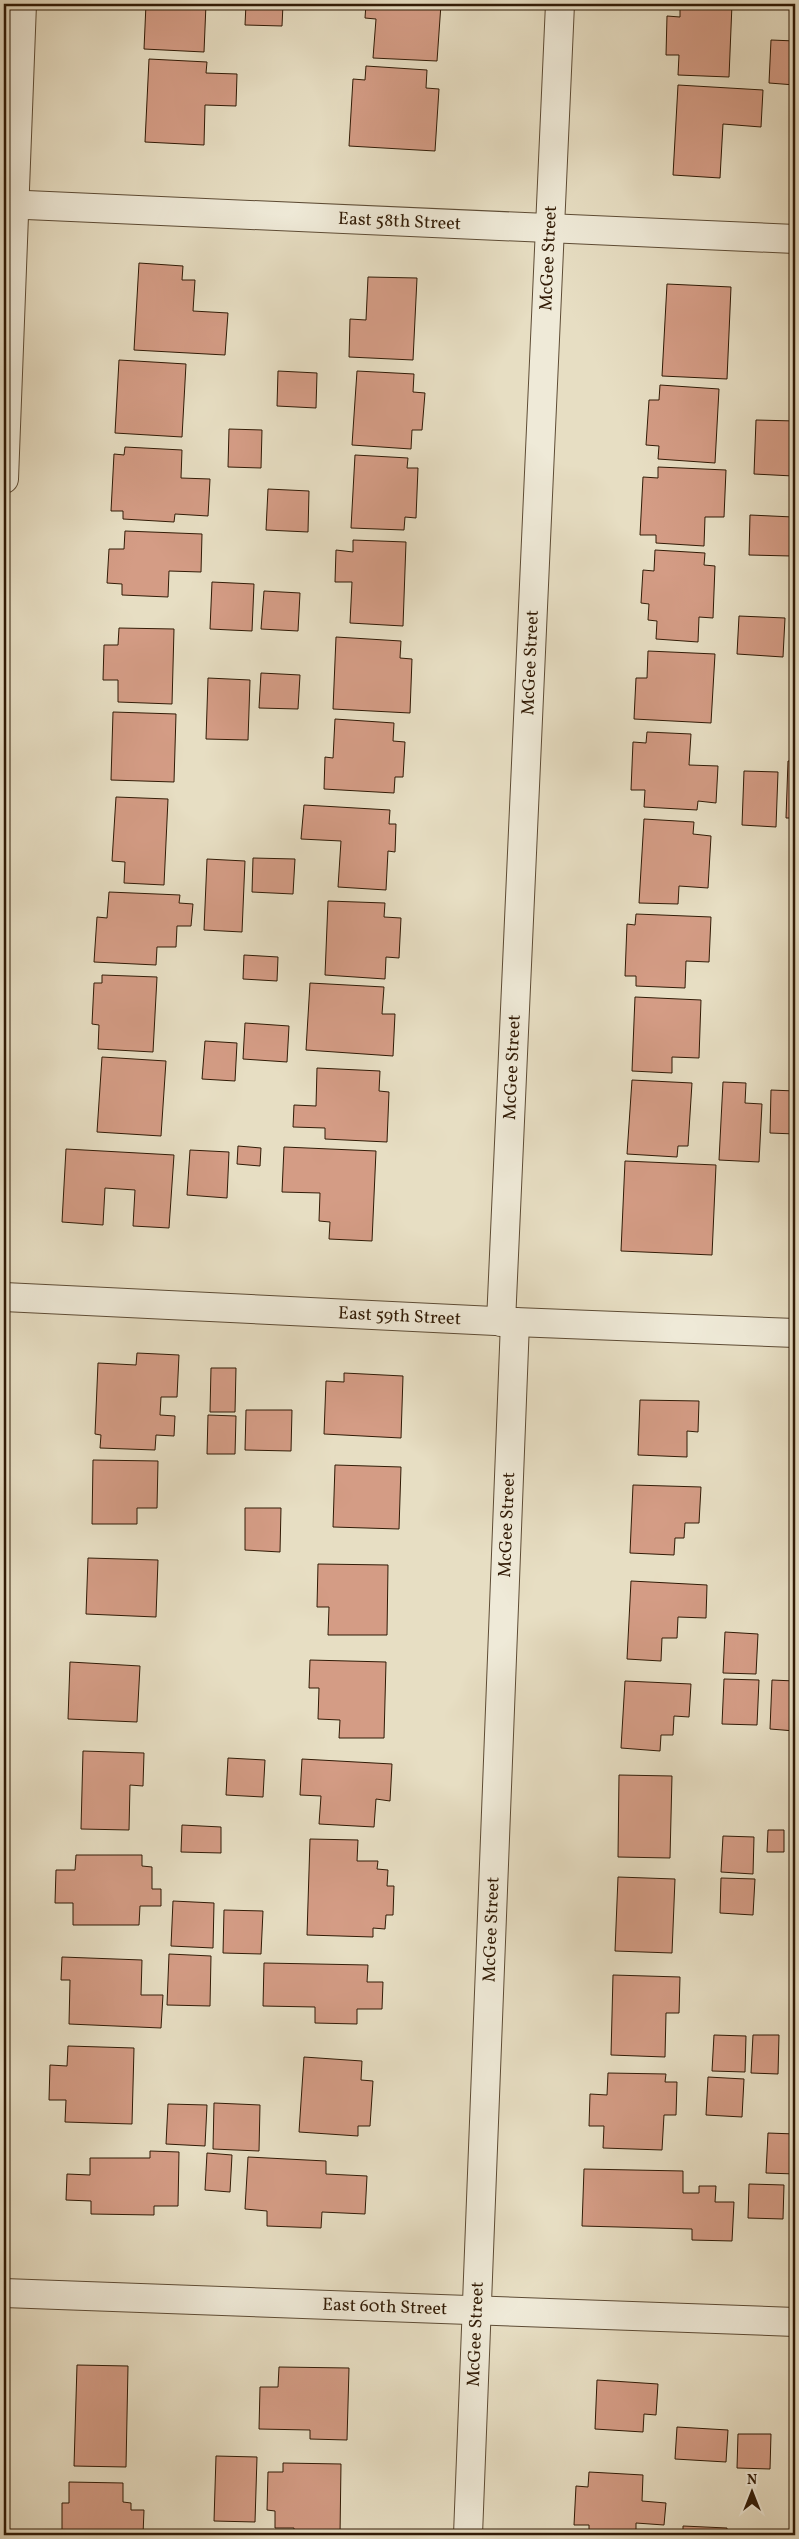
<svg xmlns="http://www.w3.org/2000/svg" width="799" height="2539" viewBox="0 0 799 2539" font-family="Vollkorn,serif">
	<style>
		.building { fill: #d49c85; stroke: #311b06 }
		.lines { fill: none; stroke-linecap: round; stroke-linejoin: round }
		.minor-casing { stroke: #5e4c35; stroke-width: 30 }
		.tertiary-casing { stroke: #5e4c35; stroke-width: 30 }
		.minor { stroke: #efead8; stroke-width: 28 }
		.tertiary { stroke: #efead8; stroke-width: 28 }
		.labels { text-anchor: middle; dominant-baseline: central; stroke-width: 4; stroke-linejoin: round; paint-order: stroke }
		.street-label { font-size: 18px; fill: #311b06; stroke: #efead8 }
	</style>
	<rect width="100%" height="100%" fill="#e7dec3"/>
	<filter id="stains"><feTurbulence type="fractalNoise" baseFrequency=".004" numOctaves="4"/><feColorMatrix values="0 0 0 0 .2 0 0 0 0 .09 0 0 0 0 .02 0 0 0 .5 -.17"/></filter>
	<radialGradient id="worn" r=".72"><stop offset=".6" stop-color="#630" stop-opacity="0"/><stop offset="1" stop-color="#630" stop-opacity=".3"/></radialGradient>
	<g class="building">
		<path d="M146 4H206L204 52 144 49Z"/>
		<path d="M246 4H283L282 26 245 25Z"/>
		<path d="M366 4H441L437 61 373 58 376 19 365 18Z"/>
		<path d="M680 4H732L729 77 678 75 679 55H666L667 16 680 17Z"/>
		<path d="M771 40 795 41V85L769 83Z"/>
		<path d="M149 59 207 62 206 73 237 74 236 106 205 105 204 145 145 142Z"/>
		<path d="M366 66 427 70 426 88 439 89 435 151 349 146 353 79 365 80Z"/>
		<path d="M678 85 763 90 761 127 723 124 720 178 673 175Z"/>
		<path d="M139 263 183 266 182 280H195L193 311 228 313 225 355 134 350Z"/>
		<path d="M368 277 417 278 413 360 349 357 350 319 366 320Z"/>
		<path d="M667 284 731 287 727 379 662 376Z"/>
		<path d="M119 360 186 364 182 437 115 433Z"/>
		<path d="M278 371 317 373 316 408 277 406Z"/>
		<path d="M357 371 414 374 413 392 425 393 422 430H412L411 449 352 445Z"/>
		<path d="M660 385 719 389 715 463 658 459 659 446 646 445 649 400H659Z"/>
		<path d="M756 420 795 421 793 476 754 474Z"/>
		<path d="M229 429 262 430 261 468 228 467Z"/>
		<path d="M125 447 182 450 181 478 210 479 208 516 175 514 174 522 123 519V511H111L114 454 124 455Z"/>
		<path d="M355 455 408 458 407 468H418L416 518 405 517 404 530 351 528Z"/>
		<path d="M658 467 726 470 724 517H705L704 546 656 543V535H640L643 477 658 478Z"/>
		<path d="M268 489 309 491 308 532 266 530Z"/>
		<path d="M750 515 793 517 791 556 749 555Z"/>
		<path d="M125 531 202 534 201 572 169 571 168 597 122 595V584L107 583 109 549H124Z"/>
		<path d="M353 540 406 542 403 626 350 623 352 582H335L336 550 353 552Z"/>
		<path d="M655 550 705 553 704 565 715 566 713 618 699 617 698 642 656 639 657 621 648 620 649 604 641 603 643 570 654 571Z"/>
		<path d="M212 582 254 584 252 631 210 629Z"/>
		<path d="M264 591 300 593 298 631 261 629Z"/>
		<path d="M739 616 785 618 783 657 737 654Z"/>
		<path d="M119 628 174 629 172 704 118 702V680H103L104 645H118Z"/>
		<path d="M336 637 401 641 400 658 412 659 410 713 333 709Z"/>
		<path d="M648 651 715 654 711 723 634 719 636 678H647Z"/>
		<path d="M261 673 300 675 298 709 259 708Z"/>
		<path d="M208 678 250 680 248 740 206 739Z"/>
		<path d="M113 712 176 714 174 782 111 780Z"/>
		<path d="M335 719 394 723 393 741 405 742 403 777H395L394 793 324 789 325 757 333 758Z"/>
		<path d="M647 732 691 734 689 765 718 766 716 803 698 801 697 810 644 807 645 790H631L633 742 646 743Z"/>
		<path d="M788 761H795V818H786Z"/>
		<path d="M744 771 778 772 776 827 742 825Z"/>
		<path d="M116 797 168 799 164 885 124 883 125 862 112 861Z"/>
		<path d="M304 805 390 810 389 824H396L395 852 388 851 386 890 338 887 341 841 301 839Z"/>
		<path d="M644 819 694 822 693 834 711 836 708 888 679 886 678 904 639 903Z"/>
		<path d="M253 858 295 859 293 894 252 892Z"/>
		<path d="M207 859 245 861 242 932 204 930Z"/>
		<path d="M109 892 180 895 179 903 193 904 191 926H177L176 947H157L156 965 94 962 97 917 107 918Z"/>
		<path d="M328 901 385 903 384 917 401 918 399 958 386 957 385 979 325 975Z"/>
		<path d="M636 914 711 917 709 962 686 961 685 988 636 986V976H625L627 924 635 925Z"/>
		<path d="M244 955 278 957 277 981 243 979Z"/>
		<path d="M102 975 157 977 153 1052 98 1049 99 1025 92 1024 94 983H102Z"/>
		<path d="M310 983 384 987 382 1014H395L393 1056 306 1050Z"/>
		<path d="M635 997 701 1000 699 1058 672 1057V1073L632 1071Z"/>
		<path d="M245 1023 289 1026 287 1062 243 1059Z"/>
		<path d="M205 1041 237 1043 235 1081 202 1079Z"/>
		<path d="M102 1057 166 1061 161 1136 97 1132Z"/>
		<path d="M317 1068 380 1071 379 1091 389 1092 387 1142 325 1139V1128L293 1127 294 1105 316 1106Z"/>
		<path d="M632 1080 692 1083 688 1146H678L677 1157 627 1154Z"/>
		<path d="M723 1082 746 1083 745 1103 762 1104 759 1162 719 1160Z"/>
		<path d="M771 1090 795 1091V1134L770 1133Z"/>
		<path d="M238 1146 261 1148 260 1166 237 1164Z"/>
		<path d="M284 1147 376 1151 372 1241 329 1239 330 1222 319 1221 320 1193 282 1192Z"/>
		<path d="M66 1149 174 1155 169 1228 133 1226 135 1190 105 1188 103 1225 62 1222Z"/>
		<path d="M190 1150 229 1152 227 1198 187 1195Z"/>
		<path d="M625 1161 716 1165 712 1255 621 1251Z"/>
		<path d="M137 1353 179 1355 177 1397H161L160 1415 175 1416 174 1436 156 1435 155 1450 100 1448 101 1435 95 1434 98 1363 136 1365Z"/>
		<path d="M211 1368H236L235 1412H210Z"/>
		<path d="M344 1373 403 1376 401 1438 324 1434 326 1381 344 1382Z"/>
		<path d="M640 1400 699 1401 698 1432 687 1431V1457L638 1455Z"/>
		<path d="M246 1410H292L291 1451 245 1450Z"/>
		<path d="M208 1415 236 1416 235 1454H207Z"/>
		<path d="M93 1460 158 1461 157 1508H137V1524H92Z"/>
		<path d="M335 1465 401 1467 399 1529 333 1527Z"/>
		<path d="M633 1485 701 1487 699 1523H685L684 1538H675L674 1555 630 1553Z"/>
		<path d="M245 1508H281L280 1552 245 1550Z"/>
		<path d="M88 1558 158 1560 156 1617 86 1614Z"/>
		<path d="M318 1564 388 1565 387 1635H328L329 1607H317Z"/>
		<path d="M631 1581 707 1585 706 1618 678 1617 677 1638H662L661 1661 627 1659Z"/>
		<path d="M725 1632 758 1634 756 1674 723 1673Z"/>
		<path d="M310 1660 386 1662 384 1738H339L340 1720 318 1719 319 1688H309Z"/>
		<path d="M70 1662 140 1666 137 1722 68 1719Z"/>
		<path d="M724 1679 759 1680 757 1725 722 1724Z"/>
		<path d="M772 1680 795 1681V1731L770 1729Z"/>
		<path d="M625 1681 691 1684 689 1717 674 1716 673 1735H661L660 1751 621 1748Z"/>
		<path d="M83 1751 144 1753 143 1786 130 1785 129 1830 81 1829Z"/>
		<path d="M228 1758 265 1760 263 1797 226 1795Z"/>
		<path d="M302 1759 392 1764 390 1801 376 1799 374 1827 319 1824 321 1796 300 1795Z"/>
		<path d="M619 1775 672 1776 670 1858 618 1857Z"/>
		<path d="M182 1825 221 1827V1853L181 1852Z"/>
		<path d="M768 1830H784V1852H767Z"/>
		<path d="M723 1836 754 1837 753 1874 721 1872Z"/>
		<path d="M310 1839 358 1840 357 1861H378L377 1869 388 1870 387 1886H394L393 1915H386L385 1929 373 1928V1937L307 1935Z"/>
		<path d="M76 1855H142V1866L152 1867V1889H161V1906H140L139 1925H73V1903H55L56 1870H75Z"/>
		<path d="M618 1877 675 1879 672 1953 615 1951Z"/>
		<path d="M721 1878 755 1879 753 1915 720 1913Z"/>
		<path d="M173 1901 214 1903 213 1948 171 1946Z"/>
		<path d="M224 1910 263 1911 261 1954 223 1953Z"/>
		<path d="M169 1954 211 1956 210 2006 167 2005Z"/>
		<path d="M62 1957 142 1960 141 1995H163L161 2028 69 2024 70 1980H61Z"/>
		<path d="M264 1963 368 1965 367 1982H383L382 2009H357V2024L315 2023V2007L263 2006Z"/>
		<path d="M613 1975 680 1977 679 2013H666L665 2057 611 2055Z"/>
		<path d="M714 2035 746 2036 745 2072 712 2071Z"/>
		<path d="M753 2035H779L778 2074 751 2073Z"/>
		<path d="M68 2046 134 2048 132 2124 65 2122 66 2100H49L50 2065 67 2066Z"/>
		<path d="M304 2057 362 2061 361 2080 373 2081 370 2126H358V2136L299 2132Z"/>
		<path d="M608 2073 666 2074 665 2082H677L676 2115H664L662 2150 603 2148 604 2126H589L590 2094 607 2095Z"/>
		<path d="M708 2077 744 2079 742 2117 706 2115Z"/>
		<path d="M214 2103 260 2105 259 2151 213 2149Z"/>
		<path d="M168 2104 207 2105 205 2146 166 2144Z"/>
		<path d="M768 2133 795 2134V2174L766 2173Z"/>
		<path d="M150 2151 179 2152 178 2206H154V2215L91 2214V2201L66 2200 67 2174 90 2175V2158H150Z"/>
		<path d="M207 2153 232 2155 230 2192 205 2190Z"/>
		<path d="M248 2157 326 2161V2174L367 2176 365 2214 322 2212 321 2228 267 2226V2211L245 2209Z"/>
		<path d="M584 2169 683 2171V2193H699V2186H716L715 2202H734L732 2241 692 2240V2229L582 2226Z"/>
		<path d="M749 2184 784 2185 783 2219 748 2218Z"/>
		<path d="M77 2365 128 2366 126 2467 74 2466Z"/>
		<path d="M279 2367 349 2368 347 2440 310 2439V2430L259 2429 260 2387H278Z"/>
		<path d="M597 2380 658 2384 656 2415 644 2414 643 2432 595 2429Z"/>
		<path d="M677 2427 728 2430 726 2462 675 2459Z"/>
		<path d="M738 2434H771L770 2469 737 2468Z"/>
		<path d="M216 2456 257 2457 255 2522 214 2521Z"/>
		<path d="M283 2463 341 2464 340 2535H294V2528H275V2511L267 2510 268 2472H283Z"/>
		<path d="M589 2472 643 2475 642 2501 666 2503 664 2525 636 2523V2535H589V2525H574L576 2486 588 2487Z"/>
		<path d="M69 2482 123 2483V2502L131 2503V2510H144L143 2535H62V2503H69Z"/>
		<path d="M792 2486H795V2535H790Z"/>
		<path d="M683 2526 727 2528V2535H683Z"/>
		<path d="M733 2532 769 2533V2535H733Z"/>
	</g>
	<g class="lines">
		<g class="minor-casing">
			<g id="minor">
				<path id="s1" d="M4 204 795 239"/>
				<path d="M4 479 22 4"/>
				<path id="s2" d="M501 1322 560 4"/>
				<path id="s3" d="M4 2293 795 2322"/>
				<path id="s4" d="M468 2535 515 1322"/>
			</g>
		</g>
		<g class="tertiary-casing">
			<g id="tertiary">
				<path id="s5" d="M4 1297 515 1322 795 1333"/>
			</g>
		</g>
		<use href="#minor" class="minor"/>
		<use href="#tertiary" class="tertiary"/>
	</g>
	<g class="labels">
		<g class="street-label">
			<text stroke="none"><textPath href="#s1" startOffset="396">East 58th Street</textPath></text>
			<text stroke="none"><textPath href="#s2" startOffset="1065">McGee Street</textPath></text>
			<text stroke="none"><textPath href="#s2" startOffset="660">McGee Street</textPath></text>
			<text stroke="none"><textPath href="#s2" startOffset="255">McGee Street</textPath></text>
			<text stroke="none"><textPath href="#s5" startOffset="396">East 59th Street</textPath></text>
			<text stroke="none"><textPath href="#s4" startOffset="1011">McGee Street</textPath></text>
			<text stroke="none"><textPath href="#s4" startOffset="606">McGee Street</textPath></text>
			<text stroke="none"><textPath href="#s3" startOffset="381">East 60th Street</textPath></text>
			<text stroke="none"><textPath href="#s4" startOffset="201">McGee Street</textPath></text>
		</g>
	</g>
	<rect width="799" height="2539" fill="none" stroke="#e7dec3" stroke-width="20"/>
	<rect x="5" y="5" width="789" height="2529" fill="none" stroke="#311b06" stroke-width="2.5"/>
	<rect x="10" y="10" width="779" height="2519" fill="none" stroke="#311b06"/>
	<g transform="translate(752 2492)" stroke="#efead8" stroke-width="4" paint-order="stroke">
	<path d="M0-4L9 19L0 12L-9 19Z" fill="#311b06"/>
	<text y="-8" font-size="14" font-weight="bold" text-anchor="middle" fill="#311b06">N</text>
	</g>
	<rect width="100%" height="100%" filter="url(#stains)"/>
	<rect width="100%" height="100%" fill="url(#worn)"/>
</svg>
